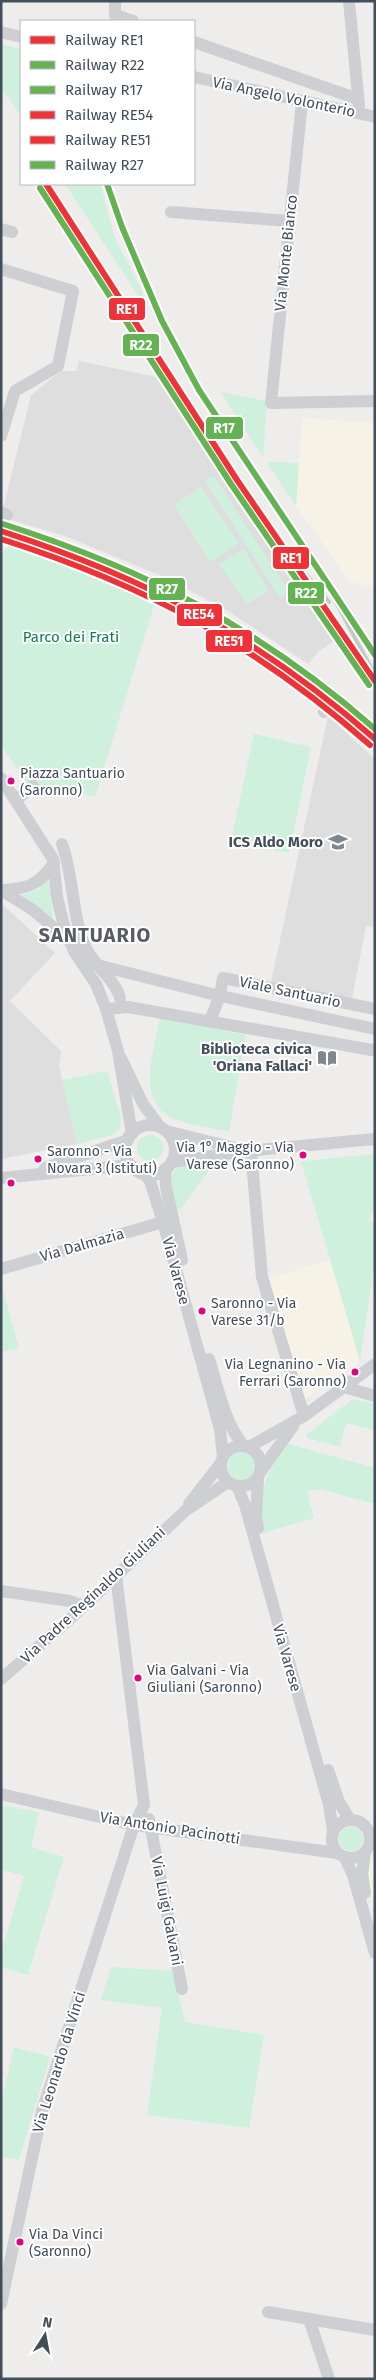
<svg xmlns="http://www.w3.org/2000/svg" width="376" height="2380" viewBox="0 0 376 2380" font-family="'Fira Sans',sans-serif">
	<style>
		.commercial { fill: #f6f2e6 }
		.education { fill: #dfdedf }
		.green { fill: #cef0dd }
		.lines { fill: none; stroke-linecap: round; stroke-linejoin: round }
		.minor { stroke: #cdcfd2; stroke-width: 12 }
		.rail { stroke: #c5c7c9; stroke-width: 4 }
		.rail-1-casing { stroke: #fff; stroke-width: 10 }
		.rail-2-casing { stroke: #fff; stroke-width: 10 }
		.rail-3-casing { stroke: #fff; stroke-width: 10 }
		.rail-4-casing { stroke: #fff; stroke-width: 10 }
		.rail-5-casing { stroke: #fff; stroke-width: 10 }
		.rail-6-casing { stroke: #fff; stroke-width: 10 }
		.rail-1 { stroke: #ee3338; stroke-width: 6 }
		.rail-2 { stroke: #65b252; stroke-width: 6 }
		.rail-3 { stroke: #65b252; stroke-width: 6 }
		.rail-4 { stroke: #ee3338; stroke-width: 6 }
		.rail-5 { stroke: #ee3338; stroke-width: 6 }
		.rail-6 { stroke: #65b252; stroke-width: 6 }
		.bus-dot { fill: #e5007d; stroke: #fff; stroke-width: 2 }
		.labels { text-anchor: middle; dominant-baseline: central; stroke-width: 4; stroke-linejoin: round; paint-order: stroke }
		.bus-label { font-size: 14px; fill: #434e5b; stroke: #fff; text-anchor: start }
		.street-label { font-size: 15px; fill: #434e5b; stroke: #fff }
		.park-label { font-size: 15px; fill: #0d824f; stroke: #fff }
		.poi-label { font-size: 15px; font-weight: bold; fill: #434e5b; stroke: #fff; text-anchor: end }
		.district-label { font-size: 20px; font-weight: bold; letter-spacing: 1px; fill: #585c62; stroke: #fff }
		.line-badge { stroke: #fff; stroke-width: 2 }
		.badge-label { font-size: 14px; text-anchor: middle; font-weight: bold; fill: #fff }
	</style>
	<rect width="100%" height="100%" fill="#eeedec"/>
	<g class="commercial">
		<path d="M302 418 375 423V587L350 582 296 506Z"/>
		<path d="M331 1260 360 1361 304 1400 269 1278Z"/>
		<path d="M374 1854H375V1910L368 1885 369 1871Z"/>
	</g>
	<g class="education">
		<path d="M79 361 157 377 163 374 168 389 208 453 337 640 320 650 308 664 228 611 164 577 65 536 1 517 31 395 61 371H76Z"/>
		<path d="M328 716 375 759V927L366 926 352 999 271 982Z"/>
		<path d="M1 903 55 953 10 1001 61 1051 59 1066 77 1144 1 1159Z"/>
	</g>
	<g class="green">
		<path d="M1 44 21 49V116L1 87Z"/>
		<path d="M65 184H100L115 238 142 291 144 299 137 294Z"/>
		<path d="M220 392 267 401 263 457Z"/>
		<path d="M266 462 299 463 296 506Z"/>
		<path d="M214 476 289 592 280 598 205 481Z"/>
		<path d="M201 487 239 543 210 562 174 505Z"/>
		<path d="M12 542 92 570 156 599 95 797 77 792 37 798 1 745V554Z"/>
		<path d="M244 549 269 591 247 604 219 564Z"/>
		<path d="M254 734 311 747 289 853 231 841Z"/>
		<path d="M48 878 54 923 21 895 39 889Z"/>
		<path d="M160 1017 246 1035 229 1131C213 1128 196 1126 180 1121 133 1107 154 1052 160 1017Z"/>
		<path d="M107 1071 121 1117 120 1129 112 1135 77 1144 62 1080Z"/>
		<circle cx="150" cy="1148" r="13"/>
		<path d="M375 1154V1201L370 1220 375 1226V1259L360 1361 301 1161Z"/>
		<path d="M219 1160 218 1169H210L181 1209H176C165 1160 175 1165 219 1160Z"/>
		<path d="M1 1283 19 1348 1 1352Z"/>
		<path d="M353 1399 375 1404V1430L346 1423 340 1447 307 1438 306 1435Z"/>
		<path d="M285 1443 375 1468V1504L320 1489 307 1491 314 1518 263 1533C258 1497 265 1472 285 1443Z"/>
		<circle cx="242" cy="1466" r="14"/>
		<path d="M1 1805 39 1812 31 1847 64 1857 28 1975 1 1967V1954L24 1876 1 1869Z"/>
		<circle cx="351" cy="1839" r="12"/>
		<path d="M111 1967 173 1971 185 2022 264 2035 249 2128 147 2115 162 2008 101 2000Z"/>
		<path d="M14 2047 50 2057 19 2160 1 2156V2104Z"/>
	</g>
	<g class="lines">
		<g class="minor">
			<path d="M115 1V15L133 21"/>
			<path d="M349 1 359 106"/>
			<path d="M1 32 21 37"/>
			<path d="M194 42 358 99"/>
			<path d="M194 77 375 117"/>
			<path d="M302 102 271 403 375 401"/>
			<path d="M171 212 290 221"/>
			<path d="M1 229 12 232"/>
			<path d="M1 269 73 291 58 366 15 391 1 436"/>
			<path d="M1 512 7 515"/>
			<path d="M324 712 326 709"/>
			<path d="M1 778 53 859 57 897 65 930 75 953 96 984 106 1009 118 1051 132 1134"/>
			<path d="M16 800 33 786"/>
			<path d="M62 844C74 876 72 922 87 950 96 967 116 981 120 998"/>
			<path d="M1 890 33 910 67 939"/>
			<path d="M1 890C27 889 39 885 54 863"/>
			<path d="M93 964 216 995 375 1029"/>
			<path d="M106 1009 128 1007 372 1050"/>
			<path d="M210 1021 220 995 223 978 375 1009"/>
			<path d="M121 1058 143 1104 160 1127"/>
			<circle cx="150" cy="1150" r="25"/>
			<path d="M166 1131 239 1149"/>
			<path d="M251 1150 262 1277 304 1416"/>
			<path d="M172 1162 246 1151 375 1139"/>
			<path d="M45 1168 128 1140"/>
			<path d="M165 1169 166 1187 182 1260"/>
			<path d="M145 1174 150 1181 163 1222 220 1429 223 1457"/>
			<path d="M1 1178 131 1165"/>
			<path d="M1 1269 163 1222"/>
			<path d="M209 1359C218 1387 224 1423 244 1446"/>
			<path d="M344 1387 375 1396"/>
			<circle cx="241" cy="1466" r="20"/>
			<path d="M249 1447 304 1416 375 1364"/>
			<path d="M261 1471 293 1426"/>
			<path d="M258 1478 256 1517 258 1528"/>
			<path d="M237 1486 245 1505 329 1805 333 1831"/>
			<path d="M189 1504 221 1463"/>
			<path d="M1 1591 70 1601 83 1606"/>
			<path d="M1 1679 69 1620 185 1511 228 1482"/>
			<path d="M328 1770 339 1802 350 1820"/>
			<path d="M1 1794 134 1825 337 1853"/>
			<path d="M149 1819 182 1989"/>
			<circle cx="351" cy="1839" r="19"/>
			<path d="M345 1858 353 1875 375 1953"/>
			<path d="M365 1893 362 1874 365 1853"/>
			<path d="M1 2304 42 2111 134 1825 144 1805 116 1575"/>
			<path d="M268 2312 375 2330"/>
			<path d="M309 2319 329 2379"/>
		</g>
		<g class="rail">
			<path d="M278 541 329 602"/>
			<path d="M323 578 375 675"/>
		</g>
		<g class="rail-1-casing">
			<path id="rail-1" d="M46 184 237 480 375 681"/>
		</g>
		<g class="rail-2-casing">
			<path id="rail-2" d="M40 188 231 484 369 685"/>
		</g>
		<g class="rail-3-casing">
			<path id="rail-3" d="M107 184 122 227 162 321 199 390 375 655"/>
		</g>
		<g class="rail-4-casing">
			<path id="rail-4" d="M1 531C149 579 258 637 375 739"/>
		</g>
		<g class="rail-5-casing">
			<path id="rail-5" d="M1 539C147 586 255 644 370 745"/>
		</g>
		<g class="rail-6-casing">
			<path id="rail-6" d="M3 524C147 570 261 629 375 729"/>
		</g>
		<use href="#rail-1" class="rail-1"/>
		<use href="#rail-2" class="rail-2"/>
		<use href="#rail-3" class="rail-3"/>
		<use href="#rail-4" class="rail-4"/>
		<use href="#rail-5" class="rail-5"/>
		<use href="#rail-6" class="rail-6"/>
	</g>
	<defs>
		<g id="school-bare" transform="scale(1.5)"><path d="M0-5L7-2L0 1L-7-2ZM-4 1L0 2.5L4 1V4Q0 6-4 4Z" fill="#7f868e" stroke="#fff" stroke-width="2.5" paint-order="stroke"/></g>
		<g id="library-bare" transform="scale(1.5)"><path d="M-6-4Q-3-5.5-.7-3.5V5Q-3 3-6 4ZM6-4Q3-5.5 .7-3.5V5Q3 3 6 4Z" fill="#7f868e" stroke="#fff" stroke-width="2.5" paint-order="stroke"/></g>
	</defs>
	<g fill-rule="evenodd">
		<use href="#school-bare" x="338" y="842"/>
		<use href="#library-bare" x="327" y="1058"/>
	</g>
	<g class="bus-dot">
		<circle cx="11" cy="781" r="4.5"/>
		<circle cx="303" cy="1155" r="4.5"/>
		<circle cx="38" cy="1159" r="4.5"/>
		<circle cx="11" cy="1183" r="4.5"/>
		<circle cx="202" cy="1311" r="4.5"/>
		<circle cx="355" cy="1372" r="4.5"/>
		<circle cx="138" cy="1678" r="4.5"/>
		<circle cx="20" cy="2242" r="4.5"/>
	</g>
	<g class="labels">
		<g class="bus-label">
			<text x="20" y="773">Piazza Santuario<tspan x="20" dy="17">(Saronno)</tspan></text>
			<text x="294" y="1147" text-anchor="end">Via 1° Maggio - Via<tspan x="294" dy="17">Varese (Saronno)</tspan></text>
			<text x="47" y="1151">Saronno - Via<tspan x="47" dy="17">Novara 3 (Istituti)</tspan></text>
			<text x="211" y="1303">Saronno - Via<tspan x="211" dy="17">Varese 31/b</tspan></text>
			<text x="346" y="1364" text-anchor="end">Via Legnanino - Via<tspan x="346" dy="17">Ferrari (Saronno)</tspan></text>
			<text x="147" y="1670">Via Galvani - Via<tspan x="147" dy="17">Giuliani (Saronno)</tspan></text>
			<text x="29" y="2234">Via Da Vinci<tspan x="29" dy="17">(Saronno)</tspan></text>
		</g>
		<g class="street-label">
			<text transform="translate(284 97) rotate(12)">Via Angelo Volonterio</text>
			<text transform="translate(286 253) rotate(-84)">Via Monte Bianco</text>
			<text transform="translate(290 992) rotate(12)">Viale Santuario</text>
			<text transform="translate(82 1245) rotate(-16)">Via Dalmazia</text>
			<text transform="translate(176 1271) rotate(75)">Via Varese</text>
			<text transform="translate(93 1595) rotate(-43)">Via Padre Reginaldo Giuliani</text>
			<text transform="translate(287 1658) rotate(74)">Via Varese</text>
			<text transform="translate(170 1828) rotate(9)">Via Antonio Pacinotti</text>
			<text transform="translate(167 1911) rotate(79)">Via Luigi Galvani</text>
			<text transform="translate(59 2062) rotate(-73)">Via Leonardo da Vinci</text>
		</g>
		<g class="park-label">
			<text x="71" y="637">Parco dei Frati</text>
		</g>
		<g class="poi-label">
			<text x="323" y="842">ICS Aldo Moro</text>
			<text x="312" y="1049">Biblioteca civica<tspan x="312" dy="17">'Oriana Fallaci'</tspan></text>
		</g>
		<g class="district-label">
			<text x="95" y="935">SANTUARIO</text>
		</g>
	</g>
	<g class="line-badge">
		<rect x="108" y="297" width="38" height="24" rx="5" fill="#ee3338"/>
		<rect x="122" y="333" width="38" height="24" rx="5" fill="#65b252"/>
		<rect x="205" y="416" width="39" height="24" rx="5" fill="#65b252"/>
		<rect x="272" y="546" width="38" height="24" rx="5" fill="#ee3338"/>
		<rect x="148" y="577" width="38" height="24" rx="5" fill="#65b252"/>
		<rect x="287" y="581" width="38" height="24" rx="5" fill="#65b252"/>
		<rect x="176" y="603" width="47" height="24" rx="5" fill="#ee3338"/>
		<rect x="205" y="629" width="48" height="24" rx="5" fill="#ee3338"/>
	</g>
	<g class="badge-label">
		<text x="127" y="314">RE1</text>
		<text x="141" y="350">R22</text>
		<text x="224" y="433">R17</text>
		<text x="291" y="563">RE1</text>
		<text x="167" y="594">R27</text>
		<text x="306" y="598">R22</text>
		<text x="199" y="619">RE54</text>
		<text x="229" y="646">RE51</text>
	</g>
	<rect width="376" height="2380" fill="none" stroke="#434e5b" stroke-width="5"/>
	<rect x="20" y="20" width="175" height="165" fill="#ffffff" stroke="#b4b8bd"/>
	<rect x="30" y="36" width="25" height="8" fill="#ee3338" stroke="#b4b8bd"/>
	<text x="65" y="45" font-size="15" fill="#434e5b">Railway RE1</text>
	<rect x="30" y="61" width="25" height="8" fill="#65b252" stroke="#b4b8bd"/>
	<text x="65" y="70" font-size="15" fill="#434e5b">Railway R22</text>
	<rect x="30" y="86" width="25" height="8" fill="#65b252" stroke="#b4b8bd"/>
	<text x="65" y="95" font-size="15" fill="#434e5b">Railway R17</text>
	<rect x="30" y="111" width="25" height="8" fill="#ee3338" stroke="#b4b8bd"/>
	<text x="65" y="120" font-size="15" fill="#434e5b">Railway RE54</text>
	<rect x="30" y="136" width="25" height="8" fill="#ee3338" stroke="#b4b8bd"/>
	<text x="65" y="145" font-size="15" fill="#434e5b">Railway RE51</text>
	<rect x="30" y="161" width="25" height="8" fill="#65b252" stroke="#b4b8bd"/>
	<text x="65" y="170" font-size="15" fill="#434e5b">Railway R27</text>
	<g transform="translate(45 2335) rotate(11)" stroke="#ffffff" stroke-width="4" paint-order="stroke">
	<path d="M0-4L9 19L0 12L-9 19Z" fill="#434e5b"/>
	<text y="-8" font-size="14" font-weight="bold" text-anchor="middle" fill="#434e5b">N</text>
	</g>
</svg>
